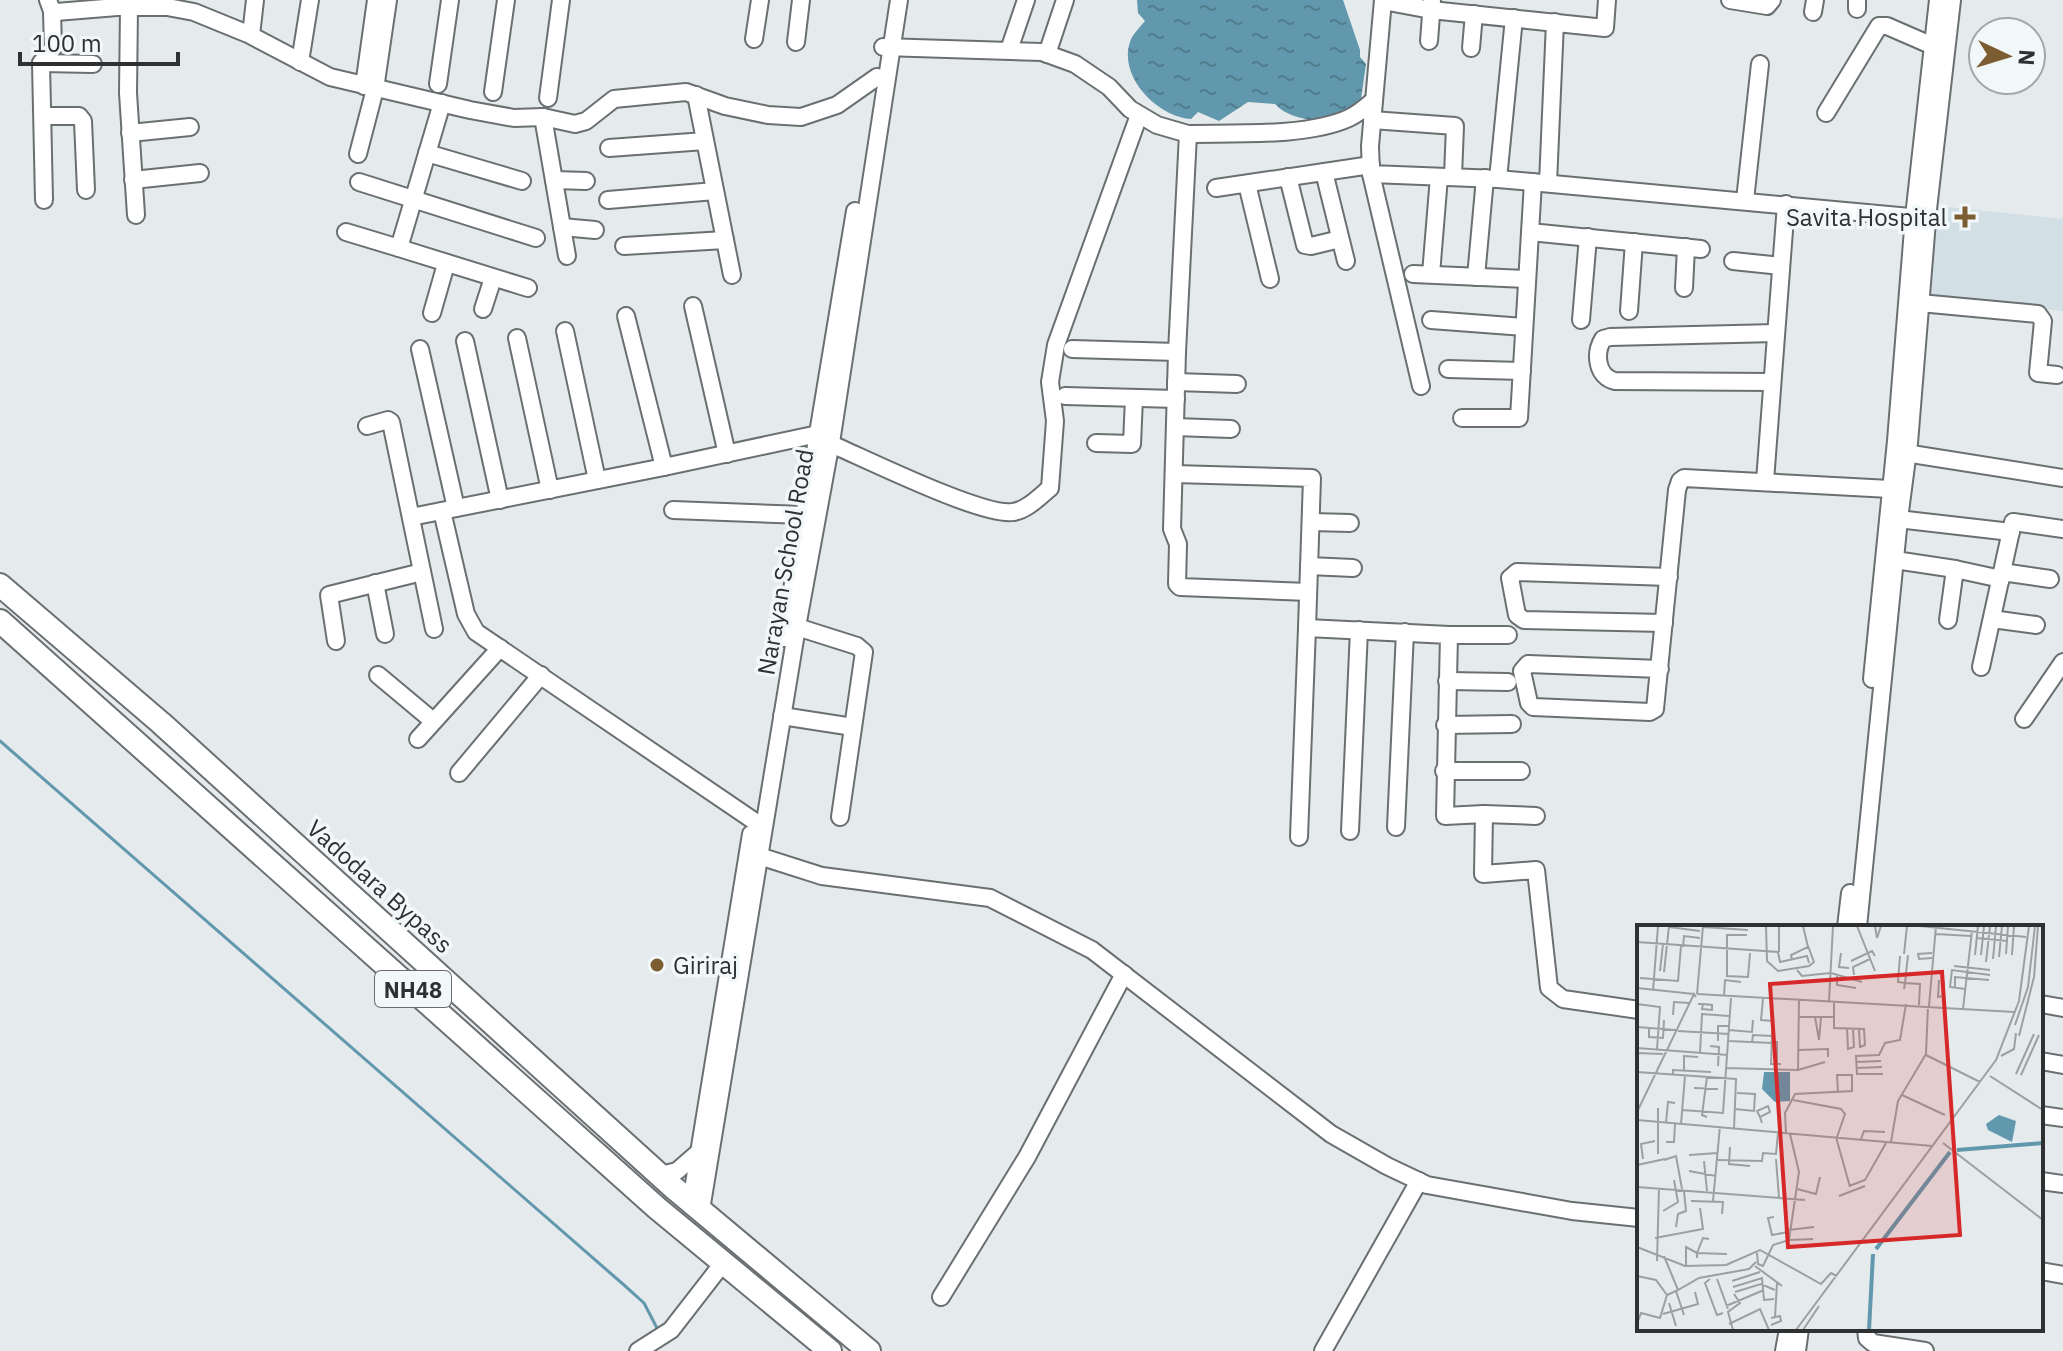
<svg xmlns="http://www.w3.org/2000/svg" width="2063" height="1351" viewBox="0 0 2063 1351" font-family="'IBM Plex Sans',sans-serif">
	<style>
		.built { fill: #d2dfe4 }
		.water { fill: url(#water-ripples) }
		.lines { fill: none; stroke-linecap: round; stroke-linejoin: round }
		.stream { stroke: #6298ad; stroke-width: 3 }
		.minor-casing { stroke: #6a6f71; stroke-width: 20 }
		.highway-casing { stroke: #6a6f71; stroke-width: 26 }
		.minor { stroke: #fff; stroke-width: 16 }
		.highway { stroke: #fff; stroke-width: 22 }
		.poi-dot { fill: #7b5d31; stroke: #f2f7f9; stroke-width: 3 }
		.labels { text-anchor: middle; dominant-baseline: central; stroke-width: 7; stroke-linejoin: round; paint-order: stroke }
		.shield { fill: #f2f7f9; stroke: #696c6d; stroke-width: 2 }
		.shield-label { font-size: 22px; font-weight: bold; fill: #2e3031 }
		.poi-label { font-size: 24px; fill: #2e3031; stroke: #f2f7f9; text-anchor: end }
		.street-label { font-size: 24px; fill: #2e3031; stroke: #f2f7f9 }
		.inset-river { fill: none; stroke: #6298ad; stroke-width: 4 }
		.inset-road { fill: none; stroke: #9ca0a1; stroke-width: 2 }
		.view { fill: #d62828; fill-opacity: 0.15; stroke: #d62828; stroke-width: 4 }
		.inset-edge { fill: none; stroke: #2e3031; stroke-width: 4 }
	</style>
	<defs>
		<pattern id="water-ripples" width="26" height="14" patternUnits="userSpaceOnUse" patternTransform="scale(2)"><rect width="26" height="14" fill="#6298ad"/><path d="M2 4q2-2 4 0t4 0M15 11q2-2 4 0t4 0" fill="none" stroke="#517c8d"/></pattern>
	</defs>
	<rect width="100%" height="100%" fill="#e5eaec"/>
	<path class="built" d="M1937 206 2063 219V311L1928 297Z"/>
	<path class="water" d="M1137 0H1343L1360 50V57L1366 64 1360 106C1339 124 1294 125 1275 104L1248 102 1219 121 1198 112 1191 119C1158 117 1118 77 1130 42 1132 35 1140 27 1145 21L1138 13Z"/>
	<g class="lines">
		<path class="stream" d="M0 741 624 1285 644 1303 659 1332"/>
		<g class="minor-casing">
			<g id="minor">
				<path d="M48 0 52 11 56 12 117 7H167L194 12 248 34 330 77 470 110 514 118 543 117 575 124 586 121 614 99 686 92 725 106 768 115 801 117 837 105 877 77"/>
				<path d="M1383 0 1370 146 1371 174 1498 179 1921 218"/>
				<path d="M1730 0 1767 6 1772 0"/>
				<path d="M1383 1 1431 10 1605 28 1607 0"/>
				<path d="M129 7 128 93 136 215"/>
				<path d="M1857 9V0"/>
				<path d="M1813 12 1815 0"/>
				<path d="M251 35 255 0"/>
				<path d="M754 39 760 0"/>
				<path d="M1429 41 1432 2"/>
				<path d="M796 42 801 0"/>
				<path d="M883 47 1042 52 1075 64 1109 87 1130 109 1157 125 1188 134 1177 352 1172 529 1178 544 1177 584 1180 587 1308 592"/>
				<path d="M1471 48 1474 14"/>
				<path d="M1009 50 1026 0"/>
				<path d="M1047 54 1065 0"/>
				<path d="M300 62 310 0"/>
				<path d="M41 63 93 64"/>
				<path d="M438 84 450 0"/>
				<path d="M364 86 376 0"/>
				<path d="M493 92 506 0"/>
				<path d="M696 95 732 275"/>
				<path d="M548 98 561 0"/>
				<path d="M442 103 399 248 528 288"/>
				<path d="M1826 113 1879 26H1887L1933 46"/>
				<path d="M44 116H79L83 121 86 190"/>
				<path d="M543 117 567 256"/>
				<path d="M1372 120 1455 126 1453 176"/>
				<path d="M130 133 190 127"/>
				<path d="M1188 134C1233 133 1308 137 1349 118 1358 114 1366 107 1374 100"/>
				<path d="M609 148 705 141"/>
				<path d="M427 153 522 181"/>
				<path d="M358 154 375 89 388 0"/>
				<path d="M1324 172 1346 261"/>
				<path d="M1371 174 1421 386"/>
				<path d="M1288 177 1305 245 1311 246 1340 239"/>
				<path d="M1498 179 1514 18"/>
				<path d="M133 180 200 173"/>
				<path d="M554 180 586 181"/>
				<path d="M359 182 536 238"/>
				<path d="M1548 183 1555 22"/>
				<path d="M1247 184 1270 279"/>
				<path d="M1216 188 1371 165"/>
				<path d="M44 200 41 63 53 48 52 11"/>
				<path d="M608 200 715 191"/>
				<path d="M1745 200 1760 64"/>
				<path d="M562 227 595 230"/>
				<path d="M346 232 399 248"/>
				<path d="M1530 232 1701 249"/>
				<path d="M624 246 725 240"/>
				<path d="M1733 261 1781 266"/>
				<path d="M1413 274 1527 279"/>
				<path d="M1431 274 1439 177"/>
				<path d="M1476 277 1485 178"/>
				<path d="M1684 288 1686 247"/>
				<path d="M1920 303 2038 314 2043 321 2038 373 2057 375"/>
				<path d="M693 306 727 454"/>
				<path d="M483 309 493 278"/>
				<path d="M1629 311 1634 242"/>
				<path d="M432 313 446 264"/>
				<path d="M626 316 664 467"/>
				<path d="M1431 320 1524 327"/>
				<path d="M1581 320 1588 237"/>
				<path d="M565 331 597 480"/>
				<path d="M517 338 550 490"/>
				<path d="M465 341 500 500"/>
				<path d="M420 349 456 508"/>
				<path d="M1072 349 1177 352"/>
				<path d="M1448 369 1522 371"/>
				<path d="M1176 382 1237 384"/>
				<path d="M1772 382 1615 381C1597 377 1594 354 1603 339L1610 337 1776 333"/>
				<path d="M1065 396 1176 399"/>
				<path d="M1462 418H1519L1533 182"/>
				<path d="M367 426 388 420 391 422 434 629"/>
				<path d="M1175 427 1231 429"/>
				<path d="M1096 443 1132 444 1134 398"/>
				<path d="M831 444C864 458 983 517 1013 512 1027 510 1039 497 1050 488L1055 421 1050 382 1056 345 1139 115"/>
				<path d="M1899 452 2063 478"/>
				<path d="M1174 474 1312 478 1307 628"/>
				<path d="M1765 481 1786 204"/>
				<path d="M673 510 804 515"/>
				<path d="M442 511 466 614 476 632 754 821"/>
				<path d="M411 517 664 467 818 434 827 435"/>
				<path d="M1889 518 2011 532"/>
				<path d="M1311 522 1350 523"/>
				<path d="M1895 560 1955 569"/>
				<path d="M1309 566 1353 568"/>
				<path d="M2002 572 2050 579"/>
				<path d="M375 583 385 634"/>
				<path d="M1992 619 2036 625"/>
				<path d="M1948 620 1955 569 2001 579"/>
				<path d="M1664 623 1524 620 1517 615 1510 578 1517 572 1669 577"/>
				<path d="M797 627 857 646 864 652 840 817"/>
				<path d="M1449 635H1508"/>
				<path d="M784 638 855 211"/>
				<path d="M336 641 329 595 422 572"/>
				<path d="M1981 667 2013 522 2063 529"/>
				<path d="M1660 669 1528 664 1522 671 1529 703 1533 707 1650 712 1655 709 1677 490 1680 481 1684 478 1890 489"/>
				<path d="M378 675 433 721"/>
				<path d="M1872 679 1896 441 1914 217 1938 0"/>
				<path d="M1447 681 1508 682"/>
				<path d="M782 716 853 727"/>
				<path d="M2024 719 2063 662"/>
				<path d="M1445 725 1512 724"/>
				<path d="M418 739 500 648"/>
				<path d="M1444 771H1521"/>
				<path d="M459 773 541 675"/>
				<path d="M1484 814 1536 816"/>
				<path d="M1396 827 1405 632"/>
				<path d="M1350 831 1359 630"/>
				<path d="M1299 837 1307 628 1449 635 1445 816 1484 814 1483 874 1536 870 1549 988 1563 999 1639 1010"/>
				<path d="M759 856 822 876 990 898 1092 950 1331 1134 1387 1166 1427 1185 1572 1211 1639 1218"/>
				<path d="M1846 927 1850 893"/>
				<path d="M1858 927 1899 519 1909 443 1928 209 1952 0"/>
				<path d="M2041 1004 2063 1008"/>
				<path d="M2041 1061 2063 1065"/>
				<path d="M2041 1115 2063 1118"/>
				<path d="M661 1175 677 1171 700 1151"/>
				<path d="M2041 1181 2063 1184"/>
				<path d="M691 1202 751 834"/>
				<path d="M701 1210 797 627 832 436 899 0"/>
				<path d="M2041 1271 2063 1275"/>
				<path d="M941 1297 1027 1157 1124 974"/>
				<path d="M1866 1329 1867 1338 1873 1343 1925 1351"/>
				<path d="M638 1351 671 1330 723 1263"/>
				<path d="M1323 1351 1419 1181"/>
				<path d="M1784 1351 1788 1329"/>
				<path d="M1797 1351 1800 1329"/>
			</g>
		</g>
		<g class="highway-casing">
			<g id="highway">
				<path d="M0 585 161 723 674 1188 869 1351"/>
				<path d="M0 621 657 1208 830 1351"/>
			</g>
		</g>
		<use href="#minor" class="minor"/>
		<use href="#highway" class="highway"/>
	</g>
	<g class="poi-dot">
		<path d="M1961 205h8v8h8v8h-8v8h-8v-8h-8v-8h8z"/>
		<circle cx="657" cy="965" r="8"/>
	</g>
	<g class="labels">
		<rect class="shield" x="375" y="971" width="76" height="36" rx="6"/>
		<g class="shield-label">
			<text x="413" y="989">NH48</text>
		</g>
		<g class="poi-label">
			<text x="1947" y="217">Savita Hospital</text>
			<text x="673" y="965" text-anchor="start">Giriraj</text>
		</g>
		<g class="street-label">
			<text transform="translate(785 562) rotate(-80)">Narayan School Road</text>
			<text transform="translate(380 886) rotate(42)">Vadodara Bypass</text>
		</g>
	</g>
	<g transform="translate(1637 925)">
		<rect width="406" height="406" fill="#e5eaec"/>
		<path d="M127 147H153V176L138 177 125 164ZM362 190 379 196 375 217 351 205 349 199Z" fill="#6298ad"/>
		<path class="inset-river" d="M320 225 406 218M239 324 313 227M232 405 236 329"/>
		<path class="inset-road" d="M129 1 130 36 141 46 172 41 177 37 171 21M220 1 238 46M238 1 240 13 244 1M283 1 389 12M32 2 63 6M66 2 111 5M299 9 334 11M110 10H90V51L111 52 113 28M340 13 370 16M0 17 141 27 143 37 170 31 172 38M46 22 47 11 63 13M142 27V1M204 28 202 42 212 43M267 29 270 1M369 29 371 1M271 30 268 58 283 59 282 80M338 30 341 1M344 30 347 1M375 30 377 1M263 31 261 57 268 58 267 64M362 32 365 1M295 33 282 34 281 29 295 28M356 34 359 1M155 35 154 30 171 22 166 1M214 36 235 26 238 31M349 37 353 1M317 41 353 45M160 45 165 51 193 48M23 46 26 19M27 47 32 1M194 48 225 57M200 50V60L219 63M217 50 216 42 233 34M3 53 41 56 44 21M302 55 301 72 306 71 307 56M0 63 57 69M318 63V52L352 55M328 64 313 62 315 45 353 50M16 66 21 1M60 69 377 87M60 69 66 1M87 71 88 55 104 57M126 74 124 95 136 96 135 111M192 76 196 1M197 76V103L227 104 228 120 223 122 222 104M0 79 23 82 20 124M61 79H66L75 80V85L65 84 66 79M292 81 299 1M326 84 335 6M36 90 37 77 52 78M161 92H197M178 92 182 115 184 92M378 100 391 62 398 1M0 102 39 105M12 103V112L26 113 27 95M210 104 211 124 217 122 216 104M92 105 115 107 116 95M41 106 92 109M382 111 397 52 401 1M81 116V101H92M92 116 135 118M115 117 116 110 135 111 134 139H144M135 117H140V140M73 121 82 122 81 141M0 123 91 130M161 125 191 124V132M0 128 26 129M63 128 65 89 92 91M289 130 343 157M364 131 377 124 379 108M219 137 244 136M89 143 161 145 162 74M219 143 245 142M161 145 188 137M47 146V131L61 132M0 147 99 154 97 204M246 149H220L219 131 242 130 248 118 263 115 269 79M379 149 397 109M36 150V145L74 147M384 150 402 110M353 151 406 185M70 152 65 190 70 192M57 163 81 164M201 168 200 150H216M265 170 308 190M156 175 204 184 208 189 200 212M98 184 117 186 118 169 100 168M45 185 86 188 94 73M0 187 57 69 59 72M123 192 120 186 131 181 133 187 123 192 125 198M0 195 295 221M29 198 31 177 38 178M44 199 48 151M149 208 148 188 158 169 215 166V150M199 212 213 262M224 214 227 206 248 207M29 217H37L38 199M254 217 261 176 289 129 291 81M306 218 406 295M93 222 92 239 113 241M21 229V183M52 230 81 228M6 234 4 219 18 216M139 234 142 273M27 235 39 231 45 264M81 235 125 236 126 228 139 229 141 208M67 236 70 266M0 240 28 234M52 246 79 251M212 261 228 255 249 218M0 262 168 275M160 264 179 269 183 252M202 271 228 261M54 276 86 277 85 289M76 276 83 201M26 286 41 277 37 255M137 292 131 293 135 310 151 307M39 302 41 289 49 286 47 266M151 305 177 302M18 313 66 304 63 283M152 315 176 314M0 322 48 341 89 340 123 325 184 359 194 348 200 351M120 328 121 339 126 341 136 320 152 315 162 247 153 209M27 331 41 365 62 353 112 344 119 337M60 333V328L90 329M20 336 22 263M49 341V322L60 328 66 313 72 314M118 341 145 361M0 351 19 355 30 370M73 354 68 358 80 390 86 388M80 354 91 384M95 356 123 347M96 362 125 353 127 375 137 374M39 366 47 390M98 367 124 359 138 365M32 378 39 401M89 381 127 365M26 389 61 379 58 367M138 392 140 358M0 399 4 388 23 393 30 370 41 365M92 399 123 384 132 405M134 400 144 396 143 391 134 393M96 405 91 387 103 378 97 369M159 405 359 135 382 76 392 1M166 405 182 381"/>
		<path class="view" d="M305 47 323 310 151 322 133 59Z"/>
		<rect width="406" height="406" class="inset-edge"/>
	</g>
	<g transform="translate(2007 56) rotate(94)"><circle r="38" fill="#f2f7f9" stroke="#a4a7a9" stroke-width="2"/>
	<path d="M0-6L14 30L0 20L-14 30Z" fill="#7b5d31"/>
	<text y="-12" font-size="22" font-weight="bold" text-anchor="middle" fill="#2e3031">N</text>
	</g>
	<path d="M20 52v12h158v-12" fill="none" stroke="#2e3031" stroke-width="4"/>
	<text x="32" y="52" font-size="24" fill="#2e3031" stroke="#f2f7f9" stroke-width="6" paint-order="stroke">100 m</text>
</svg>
